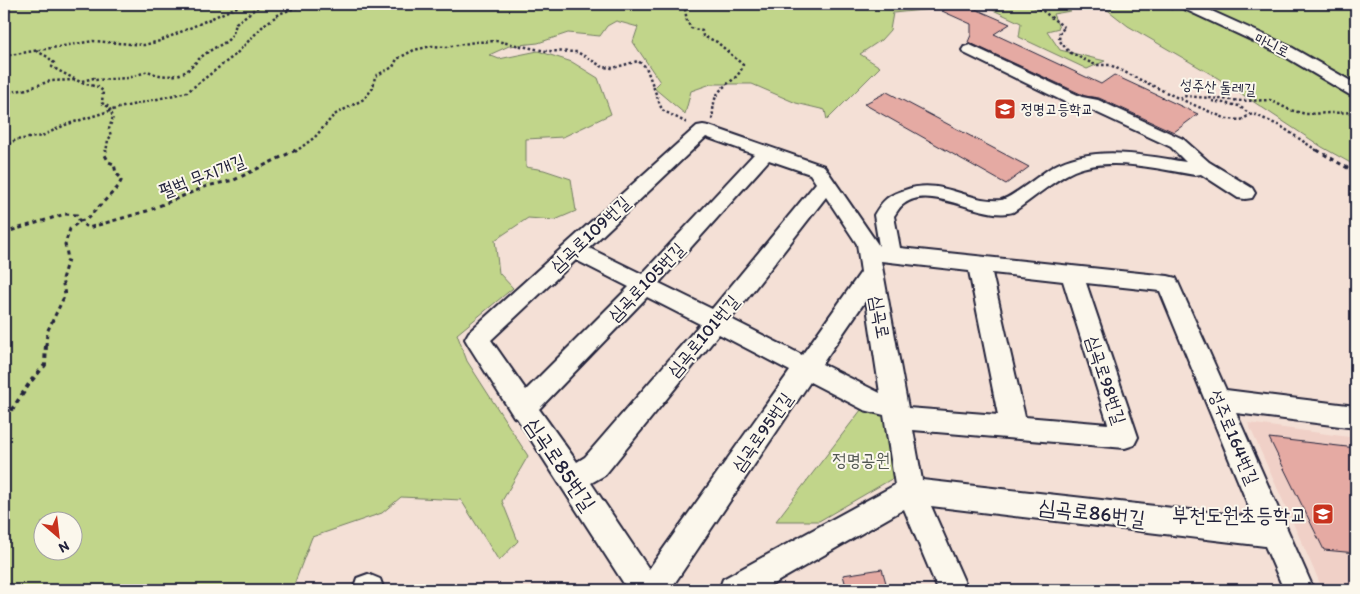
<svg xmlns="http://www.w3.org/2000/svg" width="1360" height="594" viewBox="0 0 1360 594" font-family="Itim,'Poor Story',sans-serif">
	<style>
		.built { fill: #f0d0c7 }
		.green { fill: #c1d58a; stroke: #727c62; fill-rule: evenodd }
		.building { fill: #e5aaa3; stroke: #22223b }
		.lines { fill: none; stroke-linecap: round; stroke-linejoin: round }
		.minor-casing { stroke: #22223b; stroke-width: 4 }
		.path-far2 { stroke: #22223b; stroke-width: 2.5; stroke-dasharray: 2.5 2.5; stroke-linecap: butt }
		.path-far1 { stroke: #22223b; stroke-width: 3; stroke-dasharray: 4 4; stroke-linecap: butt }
		.path { stroke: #22223b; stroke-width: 4; stroke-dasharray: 4.5 4.5; stroke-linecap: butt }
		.minor { fill: #fbf7ec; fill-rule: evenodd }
		.labels { text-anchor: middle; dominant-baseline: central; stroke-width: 4; stroke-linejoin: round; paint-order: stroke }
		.far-street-label { font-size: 15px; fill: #22223b; stroke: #fbf7ec }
		.far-poi-label { font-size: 15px; fill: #22223b; stroke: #fbf7ec; text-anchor: start }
		.street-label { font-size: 18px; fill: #22223b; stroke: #fbf7ec }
		.park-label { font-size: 18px; fill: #525853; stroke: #fbf7ec }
		.near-street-label { font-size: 21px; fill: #22223b; stroke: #fbf7ec }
		.near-poi-label { font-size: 21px; fill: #22223b; stroke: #fbf7ec; text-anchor: end }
	</style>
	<rect width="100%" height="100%" fill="#f4e0d6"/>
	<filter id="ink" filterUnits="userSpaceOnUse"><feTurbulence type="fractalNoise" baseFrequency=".02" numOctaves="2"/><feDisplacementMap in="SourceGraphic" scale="10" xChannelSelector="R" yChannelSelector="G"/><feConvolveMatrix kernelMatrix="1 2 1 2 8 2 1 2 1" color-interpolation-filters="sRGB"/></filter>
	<g filter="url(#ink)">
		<path class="built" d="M1248 423 1356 438V590H1323Z"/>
		<g class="green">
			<path d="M4 4H942L933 9 893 13 890 30 881 40 860 54 880 67 827 120 825 110 796 103 752 84H711L691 91 685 114 654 88 660 82 633 42 638 27 616 21 607 26 600 36 568 33 538 43 509 46 489 55 499 59 538 51 572 62 598 78 611 114 563 137 526 139V167L544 170 571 179 576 211 555 220 528 218 495 240 499 273 513 288 457 334 467 361 528 456 502 501 518 541 499 561 461 500 401 497 382 513 312 537 292 590H4ZM42 522H72V552H42Z"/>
			<path d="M980 4H1062L1071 11 1053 14 1059 28 1047 31 1060 50 1105 61 1087 69 1019 37 1021 23Z"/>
			<path d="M1100 4H1356V166L1322 147 1216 77 1128 26Z"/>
			<path d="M861 410 885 414 895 477 819 521H776Z"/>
		</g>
		<g class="building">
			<path d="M957 4H964L1010 24 994 34 1101 84 1114 75 1198 114 1174 132 1099 98 1085 96 1057 83 968 42 971 35V24L942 11Z"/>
			<path d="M887 92 1029 167 1006 184 864 104Z"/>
			<path d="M1269 438 1356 448V553L1324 550Z"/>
			<path d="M882 569 888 590H847L843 575Z"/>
		</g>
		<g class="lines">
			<g class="minor-casing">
				<g id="minor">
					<path d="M1178 4H1196L1291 47 1356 84V96L1350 95 1279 53 1180 7Z"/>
					<path d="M970 45 1082 97 1098 100 1183 139 1209 162 1252 188 1255 193 1252 198 1245 199 1238 198 1201 174 1195 175C1157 169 1110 156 1074 171 1052 181 1033 199 1013 212 981 221 932 183 904 204 900 206 897 212 894 216L900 248 1168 276 1176 278 1226 390 1356 406V428L1236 413 1314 590H1284L1265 546 931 506 968 590H938L904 509 763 590H719L723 579 895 485 884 415 864 410 810 382 670 590H628L517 418 514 417 469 346 465 339 469 332 697 126 703 125 709 126 824 166 879 246 874 215C883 200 888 195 905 190 942 177 967 203 1001 200 1010 199 1042 173 1052 167 1092 144 1143 155 1186 162L1171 147 1087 108 1071 105 964 53 962 50 964 47ZM706 137 754 154 642 274 589 248ZM769 160 810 174 816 183 712 309 659 283ZM826 197 857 244 861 272 802 355 731 319ZM576 260 629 287 526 390 491 340ZM881 261 969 271 998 415 908 408ZM992 273 1063 281 1108 424 1025 417ZM1086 283 1160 291 1253 517 922 480 913 430 1125 448 1134 445 1138 437ZM647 297 700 324 585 457 577 462 539 409ZM866 300 880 393 822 364ZM719 334 790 371 649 569 591 483 605 475Z"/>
					<path d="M368 574 380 579 384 590H353L357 578Z"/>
				</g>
			</g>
			<g class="path-far2">
				<path d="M684 4 687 21 691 28 702 31 703 36 717 42 743 65C738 82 721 83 715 99 713 105 713 114 712 120"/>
				<path d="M1029 4 1043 11 1065 28 1060 31 1059 40 1069 52 1085 60 1096 65H1110L1178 98 1186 96 1243 101 1270 100 1290 110 1306 114 1356 112"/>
				<path d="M1152 4 1172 9"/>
				<path d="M36 51 48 57 54 63 52 67 82 83 98 87 103 91 102 103 109 107 113 117 109 129 111 136 108 140 106 152"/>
				<path d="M4 56 93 41 144 45 160 41 244 4"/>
				<path d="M82 81 94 78 95 80 129 78 148 71C159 77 177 78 188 70 194 65 199 58 205 54 221 42 232 45 236 23L262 4"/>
				<path d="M4 93 27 89 50 81 76 80"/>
				<path d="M1180 99 1227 119 1241 120 1252 114 1256 115 1282 127 1319 152"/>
				<path d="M1212 101 1239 106 1250 114"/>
				<path d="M4 146 16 140 42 136 65 125 119 108 187 92 235 55 265 24 281 13 307 4"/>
				<path d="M295 152 315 137 334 115 364 99 373 88 375 76 393 67 397 59 414 50 432 46 446 47 475 42 496 41 546 51 577 52 603 67 613 68 638 61 646 67 662 110 689 124"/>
			</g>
			<g class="path-far1">
				<path d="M1317 150 1356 173"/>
				<path d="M4 233 65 214 77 215 80 222 88 228 147 211 207 186 234 180 296 150"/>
				<path d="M46 346 47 332 65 295 62 279 68 259 65 244 70 229 80 221 87 219 118 187 122 179 116 173 114 164 109 162 105 155 106 150"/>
			</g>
			<path class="path" d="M4 416 14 407 31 381 45 365 46 344"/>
			<use href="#minor" class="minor"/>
		</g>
	</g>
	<defs>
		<g id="school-square" transform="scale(1.125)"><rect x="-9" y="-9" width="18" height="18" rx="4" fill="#c8321e" stroke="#fbf7ec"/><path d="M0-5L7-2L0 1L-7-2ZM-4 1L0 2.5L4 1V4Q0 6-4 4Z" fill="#fff"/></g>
	</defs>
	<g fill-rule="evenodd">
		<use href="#school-square" x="1005" y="109"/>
		<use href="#school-square" x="1323" y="514"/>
	</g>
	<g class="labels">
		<g class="far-street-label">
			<text transform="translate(1272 45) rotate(26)">마니로</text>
			<text transform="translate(1218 87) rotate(4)">성주산 둘레길</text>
		</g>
		<g class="far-poi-label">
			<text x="1021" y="109">정명고등학교</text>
		</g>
		<g class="street-label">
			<text transform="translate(202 176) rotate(-21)">펄벅 무지개길</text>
			<text transform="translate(590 234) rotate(-43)">심곡로109번길</text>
			<text transform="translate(646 282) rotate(-46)">심곡로105번길</text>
			<text transform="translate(880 317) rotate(80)">심곡로</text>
			<text transform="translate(703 336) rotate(-50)">심곡로101번길</text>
			<text transform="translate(1106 380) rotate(72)">심곡로98번길</text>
			<text transform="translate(762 432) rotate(-55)">심곡로95번길</text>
			<text transform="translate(1234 437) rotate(67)">성주로164번길</text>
		</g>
		<g class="park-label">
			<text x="861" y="460">정명공원</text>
		</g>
		<g class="near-street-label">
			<text transform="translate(561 464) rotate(56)">심곡로85번길</text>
			<text transform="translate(1092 512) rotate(7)">심곡로86번길</text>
		</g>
		<g class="near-poi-label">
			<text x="1307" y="514">부천도원초등학교</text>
		</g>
	</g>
	<rect width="1360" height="594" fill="none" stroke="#fbf7ec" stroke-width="20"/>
	<rect x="10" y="10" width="1340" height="574" fill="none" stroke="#22223b" stroke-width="2" filter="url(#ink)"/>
	<g transform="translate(58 536) rotate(152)"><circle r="24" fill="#fbf7ec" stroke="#a4a2a5"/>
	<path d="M0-4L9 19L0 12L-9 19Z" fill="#c8321e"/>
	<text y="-8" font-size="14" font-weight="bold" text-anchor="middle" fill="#22223b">N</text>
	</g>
</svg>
